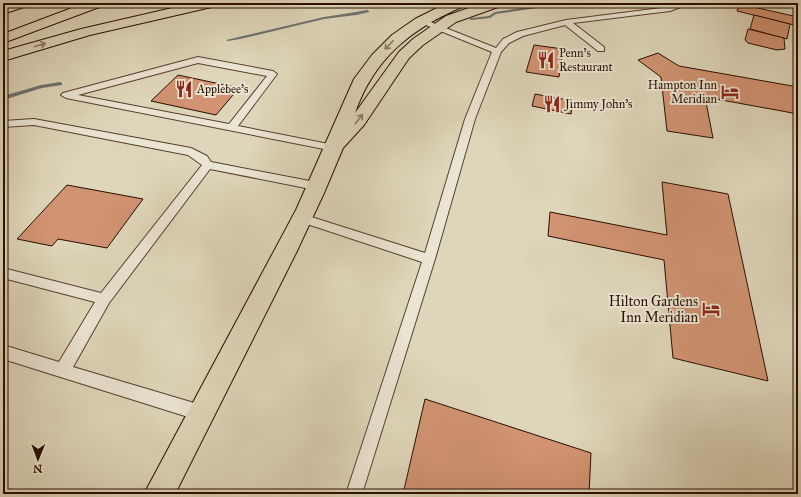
<svg xmlns="http://www.w3.org/2000/svg" width="801" height="497" viewBox="0 0 801 497" font-family="'IM FELL Great Primer',serif">
	<style>
		.lines { fill: none; stroke-linecap: round; stroke-linejoin: round }
		.stream { fill: #6b7370; fill-rule: evenodd }
		.building { fill: #d19372; stroke: #2a0d00 }
		.lane-casing { stroke: #573f2e; stroke-width: 2 }
		.primary-casing { stroke: #2a0d00; stroke-width: 2 }
		.highway-casing { stroke: #2a0d00; stroke-width: 2 }
		.lane { fill: #eae4d2; fill-rule: evenodd }
		.primary { fill: #ded6ba; fill-rule: evenodd }
		.highway { fill: #ded6ba; fill-rule: evenodd }
		.oneway { stroke: #8d7c66 }
		.labels { text-anchor: middle; dominant-baseline: central; stroke-width: 4; stroke-linejoin: round; paint-order: stroke }
		.far-poi-label { font-size: 12px; fill: #2a0d00; stroke: #eae4d2; text-anchor: start }
		.poi-label { font-size: 14px; fill: #2a0d00; stroke: #eae4d2; text-anchor: end }
	</style>
	<rect width="100%" height="100%" fill="#ded6ba"/>
	<filter id="stains"><feTurbulence type="fractalNoise" baseFrequency=".005" numOctaves="4"/><feColorMatrix values="0 0 0 0 .2 0 0 0 0 .09 0 0 0 0 .02 0 0 0 .5 -.17"/></filter>
	<radialGradient id="worn" r=".72"><stop offset=".6" stop-color="#630" stop-opacity="0"/><stop offset="1" stop-color="#630" stop-opacity=".3"/></radialGradient>
	<g class="lines">
		<g class="stream">
			<path d="M555 3H566L564 4 496 14 490 18 471 20 469 19 471 18 489 16 495 12Z"/>
			<path d="M367 10 369 11V12L356 15 324 19 240 39 228 41 226 40 324 17 356 12Z"/>
			<path d="M60 82 62 83V85L42 88 3 100V96L41 85Z"/>
		</g>
	</g>
	<g class="building">
		<path d="M740 4 798 17V26L737 11Z"/>
		<path d="M754 15 790 24 787 39 750 29Z"/>
		<path d="M748 29 784 38 785 49 777 50 748 43 745 40Z"/>
		<path d="M534 45 563 49 559 77 526 72Z"/>
		<path d="M658 53 679 66 798 87V114L705 97 713 138 667 131 661 77 638 60Z"/>
		<path d="M178 75 239 88 216 115 151 101Z"/>
		<path d="M535 94 573 101 571 114 532 106Z"/>
		<path d="M662 182 728 194 768 381 673 358 664 260 548 236 550 212 667 235Z"/>
		<path d="M67 185 143 199 107 248 58 239 52 246 17 239Z"/>
		<path d="M425 399 591 453 589 494H403Z"/>
	</g>
	<g class="lines">
		<g class="lane-casing">
			<g id="lane">
				<path d="M680 3H691L670 11 573 23 604 47V51H598L565 25 523 36 509 43 501 52 475 119 435 259 362 494H346L422 262 298 221 296 218 298 215 302 214 425 253 465 119 492 52 416 21 423 19 496 48 503 39 517 32 566 20 669 7Z"/>
				<path d="M198 57 273 71 277 74 238 126 334 145 339 148 338 150 334 151 66 98 61 95 63 93ZM198 63 267 76 229 124 78 95Z"/>
				<path d="M34 119 191 148 207 156 211 162 320 183 321 186 320 189 316 190 210 169 109 303 73 367 201 405 206 408 209 413 206 418 201 421 3 359V345L59 362 95 302 3 278V268L101 293 202 165 188 155 34 125 3 127V121Z"/>
			</g>
		</g>
		<g class="primary-casing">
			<path id="primary" d="M447 3H466L464 6C412 28 374 58 355 113L399 52 413 39 446 16 483 3H503L501 6 456 22 423 45 409 58 364 125 343 148 324 193 296 253 175 494H144L296 210 354 79 372 55 392 35 415 19Z"/>
		</g>
		<g class="highway-casing">
			<g id="highway">
				<path d="M9 3H29L27 6 3 14V5Z"/>
				<path d="M85 3H104L102 6 3 43V34Z"/>
				<path d="M194 3H218L216 6 90 35 3 61V51L81 29Z"/>
			</g>
		</g>
		<use href="#lane" class="lane"/>
		<use href="#primary" class="primary"/>
		<use href="#highway" class="highway"/>
	</g>
	<defs><path id="oneway-shaft" d="M-6 0H5M1.5-3L5.5 0L1.5 3" fill="none" stroke-width="1.6" stroke-linecap="round" stroke-linejoin="round"/></defs>
	<g class="oneway">
		<use href="#oneway-shaft" transform="translate(40 45) rotate(-16)"/>
		<use href="#oneway-shaft" transform="translate(389 45) rotate(134)"/>
		<use href="#oneway-shaft" transform="translate(359 119) rotate(-52)"/>
	</g>
	<defs>
		<g id="restaurant-bare" transform="scale(1.38)"><path d="M-5-6h1v4h1v-4h1v4h1v-4h1v5L-1.5 .5V6h-2V.5L-5-1ZM5-6V6H3V1.5H1.5Q1.5-4 5-6Z" fill="#8f2418" stroke="#eae4d2" stroke-width="2.5" paint-order="stroke"/></g>
		<g id="hotel-bare" transform="scale(1.38)"><path d="M-6-4.5h1.5V1H6V5H4.5V3h-9V5H-6ZM-4 0a1.8 1.8 0 1 1 3.6 0ZM.5 0V-2.5h3Q6-2.5 6 0Z" fill="#8f2418" stroke="#eae4d2" stroke-width="2.5" paint-order="stroke"/></g>
	</defs>
	<g fill-rule="evenodd">
		<use href="#restaurant-bare" x="546" y="60"/>
		<use href="#restaurant-bare" x="184" y="89"/>
		<use href="#hotel-bare" x="730" y="92"/>
		<use href="#restaurant-bare" x="552" y="104"/>
		<use href="#hotel-bare" x="711" y="309"/>
	</g>
	<g class="labels">
		<g class="far-poi-label">
			<text x="559" y="53">Penn's<tspan x="559" dy="14">Restaurant</tspan></text>
			<text x="717" y="85" text-anchor="end">Hampton Inn<tspan x="717" dy="14">Meridian</tspan></text>
			<text x="197" y="89">Applebee's</text>
			<text x="565" y="104">Jimmy John's</text>
		</g>
		<g class="poi-label">
			<text x="698" y="301">Hilton Gardens<tspan x="698" dy="16">Inn Meridian</tspan></text>
		</g>
	</g>
	<rect width="801" height="497" fill="none" stroke="#ded6ba" stroke-width="16"/>
	<rect x="4" y="4" width="793" height="489" fill="none" stroke="#2a0d00" stroke-width="2"/>
	<rect x="8" y="8" width="785" height="481" fill="none" stroke="#2a0d00"/>
	<g transform="translate(38 459) rotate(181)" stroke="#eae4d2" stroke-width="3" paint-order="stroke">
	<path d="M0-3L7 15L0 10L-7 15Z" fill="#2a0d00"/>
	<text y="-6" font-size="11" font-weight="bold" text-anchor="middle" fill="#2a0d00">N</text>
	</g>
	<rect width="100%" height="100%" filter="url(#stains)"/>
	<rect width="100%" height="100%" fill="url(#worn)"/>
</svg>
